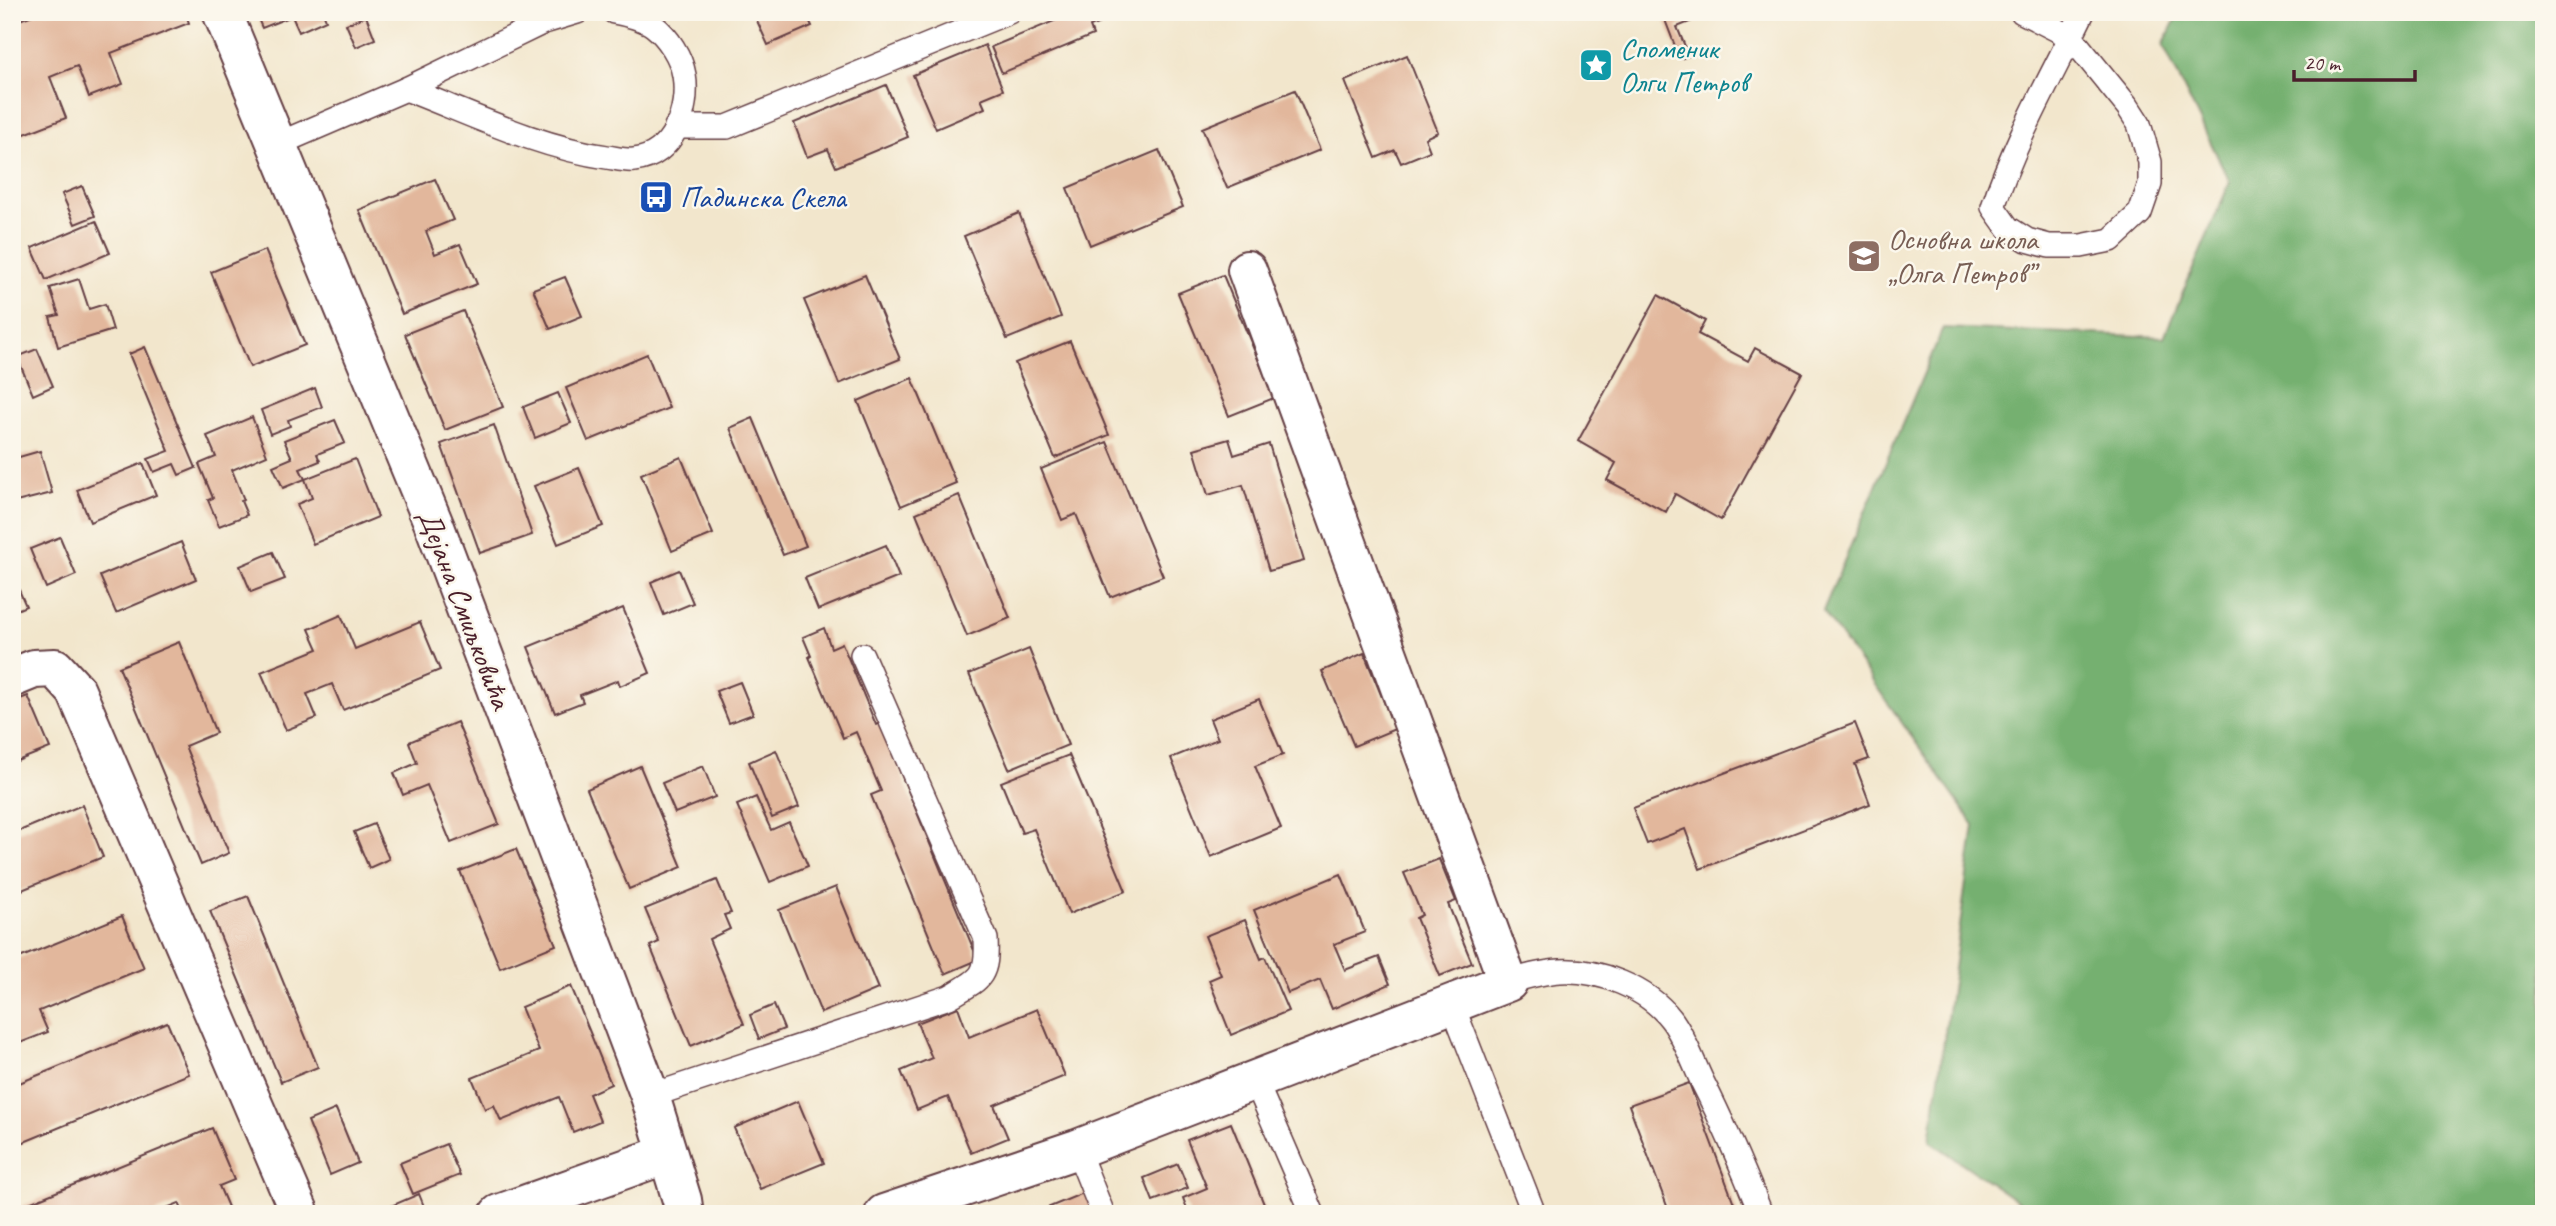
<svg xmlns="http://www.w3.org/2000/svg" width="2556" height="1226" viewBox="0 0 2556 1226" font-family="Caveat,sans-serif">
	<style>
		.forest { fill: #74b070; stroke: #5f684e; stroke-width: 2 }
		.building { fill: #e2b79c }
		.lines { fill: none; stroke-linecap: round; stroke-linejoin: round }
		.service-casing { stroke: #633d43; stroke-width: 26 }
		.minor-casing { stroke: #633d43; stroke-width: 42 }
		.tertiary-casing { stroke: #633d43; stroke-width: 42 }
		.service { stroke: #fff; stroke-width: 23 }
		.minor { stroke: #fff; stroke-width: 38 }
		.tertiary { stroke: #fff; stroke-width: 38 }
		.labels { text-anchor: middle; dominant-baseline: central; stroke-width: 5; stroke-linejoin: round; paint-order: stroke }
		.culture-label { font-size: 30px; fill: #0d838f; stroke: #fbf7ec; text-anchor: start }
		.transit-label { font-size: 30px; fill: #164399; stroke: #fbf7ec; text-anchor: start }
		.education-label { font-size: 30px; fill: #785e54; stroke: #fbf7ec; text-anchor: start }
		.street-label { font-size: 30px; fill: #4a1f2b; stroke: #fbf7ec }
	</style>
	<rect width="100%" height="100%" fill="#fbf7ec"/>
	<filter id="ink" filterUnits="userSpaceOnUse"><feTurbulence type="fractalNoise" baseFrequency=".0143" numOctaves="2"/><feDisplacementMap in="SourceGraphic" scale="14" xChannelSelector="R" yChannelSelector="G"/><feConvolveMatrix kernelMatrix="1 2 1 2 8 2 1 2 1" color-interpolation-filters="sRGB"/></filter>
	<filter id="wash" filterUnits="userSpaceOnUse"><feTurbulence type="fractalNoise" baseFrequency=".00686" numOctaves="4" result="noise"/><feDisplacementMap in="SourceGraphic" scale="28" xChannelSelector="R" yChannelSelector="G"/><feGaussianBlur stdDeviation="1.57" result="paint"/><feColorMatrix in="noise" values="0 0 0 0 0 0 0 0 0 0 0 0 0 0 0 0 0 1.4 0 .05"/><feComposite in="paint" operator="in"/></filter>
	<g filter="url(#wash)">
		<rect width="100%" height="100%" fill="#f2e6cc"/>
		<path class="forest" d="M2179 12H2544V1214H2036L1930 1141 1974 825 1823 611 1943 328 2164 337 2230 182 2163 45Z"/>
		<g id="blocks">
			<g class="building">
				<path d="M40 12H185L189 23 111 53 123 84 89 97 77 66 50 77 66 118 22 135 12 112V23Z"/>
				<path d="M255 12H323L326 20 299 32 292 16 262 28Z"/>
				<path d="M753 12H822L808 18 812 26 768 45Z"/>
				<path d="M1076 12H1110L1112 18 1090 27 1093 35 1002 73 991 47Z"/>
				<path d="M1662 12H1714L1677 27 1689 56 1680 59Z"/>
				<path d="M366 16 375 39 356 47 346 24Z"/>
				<path d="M985 45 1003 90 981 99 985 108 936 129 913 75Z"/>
				<path d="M1407 55 1438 132 1425 138 1430 151 1401 163 1395 150 1376 158 1345 81Z"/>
				<path d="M886 85 908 137 836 167 828 149 807 157 794 123Z"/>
				<path d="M1295 90 1320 150 1227 188 1202 128Z"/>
				<path d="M1159 150 1183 207 1090 245 1067 188Z"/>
				<path d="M435 179 453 220 426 231 435 254 460 244 477 284 402 314 359 210Z"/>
				<path d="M82 186 95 216 75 224 62 194Z"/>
				<path d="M1019 213 1061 317 1007 339 964 236Z"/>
				<path d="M96 221 110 253 46 280 32 248Z"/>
				<path d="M265 250 305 345 250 367 211 272Z"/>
				<path d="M865 275 900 359 839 384 804 300Z"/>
				<path d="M1223 275 1274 398 1229 416 1178 293Z"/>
				<path d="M565 277 582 316 550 329 533 289Z"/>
				<path d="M79 279 89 309 105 304 113 330 58 347 50 317 59 315 50 288Z"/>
				<path d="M1658 295 1705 321 1698 334 1748 361 1755 348 1802 373 1721 520 1675 494 1666 512 1607 480 1616 463 1578 441Z"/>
				<path d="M463 311 503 407 445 430 405 334Z"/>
				<path d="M1070 341 1109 435 1055 458 1015 363Z"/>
				<path d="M145 347 196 468 179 475 174 464 154 472 148 459 169 451 129 354Z"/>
				<path d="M37 349 53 386 33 395 17 357Z"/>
				<path d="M647 354 669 408 588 441 566 388Z"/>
				<path d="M912 378 956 483 901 506 858 401Z"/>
				<path d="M315 388 322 407 288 420 290 426 270 434 261 410Z"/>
				<path d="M558 393 571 423 535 438 523 407Z"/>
				<path d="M252 417 267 455 232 470 244 500 241 501 247 515 219 526 208 500 213 498 199 464 216 457 207 436Z"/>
				<path d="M753 418 806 546 783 555 730 428Z"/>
				<path d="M335 420 345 443 317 454 320 461 300 469 305 479 283 488 273 466 292 458 284 440Z"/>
				<path d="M494 425 532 535 480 553 441 444Z"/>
				<path d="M1229 439 1234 455 1269 444 1304 561 1269 571 1243 485 1208 495 1194 449Z"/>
				<path d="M1107 442 1163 576 1110 597 1076 514 1062 520 1041 469Z"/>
				<path d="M40 451 52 493 16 502 12 487V459Z"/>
				<path d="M681 457 713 534 672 551 641 474Z"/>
				<path d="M355 459 378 517 313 544 297 504 312 498 305 479Z"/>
				<path d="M143 463 156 495 90 522 77 490Z"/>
				<path d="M579 468 603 526 558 544 534 486Z"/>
				<path d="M959 495 1010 618 967 636 916 513Z"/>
				<path d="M60 537 76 575 46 588 30 549Z"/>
				<path d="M181 542 196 579 116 613 100 576Z"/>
				<path d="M886 545 899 577 818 610 805 578Z"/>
				<path d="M273 552 285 579 251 592 240 566Z"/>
				<path d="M679 570 693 603 664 615 651 582Z"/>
				<path d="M12 574 26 606 12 612Z"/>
				<path d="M623 608 650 673 620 686 618 680 580 695 583 702 555 713 528 647Z"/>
				<path d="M341 615 355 649 420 622 440 670 343 710 332 684 307 694 317 718 286 730 261 672 318 649 309 629Z"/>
				<path d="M824 628 831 648 842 643 876 725 880 723 978 960 945 974 871 795 881 791 856 732 843 738 809 657 811 656 803 637Z"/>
				<path d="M179 642 216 733 185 746 229 853 201 865 119 667Z"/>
				<path d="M1029 649 1068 745 1009 769 969 674Z"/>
				<path d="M1364 653 1395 729 1354 746 1322 671Z"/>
				<path d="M740 682 753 714 729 723 716 691Z"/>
				<path d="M28 696 50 748 12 763V702Z"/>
				<path d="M1259 699 1283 755 1255 766 1281 828 1211 857 1171 758 1218 739 1210 719Z"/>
				<path d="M457 722 499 824 451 843 427 785 403 795 394 773 417 763 409 742Z"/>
				<path d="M1855 723 1869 759 1855 764 1870 804 1700 869 1685 829 1647 844 1633 808Z"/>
				<path d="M776 750 799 807 772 818 749 762Z"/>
				<path d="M1069 755 1126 891 1069 914 1034 829 1022 833 1001 782Z"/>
				<path d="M640 766 682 867 629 889 587 789Z"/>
				<path d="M703 766 715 797 675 813 662 783Z"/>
				<path d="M756 797 771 830 789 822 808 866 770 882 737 805Z"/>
				<path d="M82 805 103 857 12 894V834Z"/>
				<path d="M374 824 389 859 369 868 354 832Z"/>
				<path d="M516 849 556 945 500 968 460 871Z"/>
				<path d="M1439 859 1456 901 1448 904 1472 963 1440 976 1416 918 1422 915 1404 873Z"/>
				<path d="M1341 874 1365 932 1334 944 1345 970 1379 957 1390 984 1332 1009 1320 980 1288 993 1254 910Z"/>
				<path d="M717 880 731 913 724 915 730 929 709 939 744 1024 691 1046 650 946 659 942 645 909Z"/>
				<path d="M836 887 878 989 821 1013 779 910Z"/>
				<path d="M248 896 318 1067 281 1082 210 911Z"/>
				<path d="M122 916 144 968 39 1011 48 1032 12 1046V961Z"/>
				<path d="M1245 920 1261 959 1265 957 1288 1011 1231 1035 1209 980 1221 975 1205 936Z"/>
				<path d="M571 986 611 1084 589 1094 600 1121 573 1132 559 1097 501 1121 494 1105 485 1109 472 1078 539 1051 521 1007Z"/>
				<path d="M774 1005 784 1029 759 1039 750 1015Z"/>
				<path d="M958 1007 969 1037 1037 1009 1065 1076 994 1105 1008 1138 971 1153 948 1097 917 1110 901 1071 932 1058 917 1023Z"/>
				<path d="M167 1022 189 1074 12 1147V1086Z"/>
				<path d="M1689 1083 1738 1214H1670L1629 1105Z"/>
				<path d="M798 1101 824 1163 760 1189 734 1128Z"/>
				<path d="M336 1109 358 1163 330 1175 308 1121Z"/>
				<path d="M1231 1123 1268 1214H1189L1183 1198 1207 1188 1187 1140Z"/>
				<path d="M212 1128 234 1180 219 1186 228 1207 211 1214H184L179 1203 152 1214H12V1210Z"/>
				<path d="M446 1144 460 1175 413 1194 400 1163Z"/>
				<path d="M1178 1164 1188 1188 1153 1201 1144 1178Z"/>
				<path d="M1088 1191 1097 1214H1033Z"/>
				<path d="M419 1194 427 1214H394L391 1206Z"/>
			</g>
		</g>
	</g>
	<g filter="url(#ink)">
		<use href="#blocks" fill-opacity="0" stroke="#633d43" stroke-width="2"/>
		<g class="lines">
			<g class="service-casing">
				<g id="service">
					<path d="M2022 12 2071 37 2128 107 2139 124 2150 162V184L2140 213 2111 240 2081 246H2049L2027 240 2008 228 1993 207C2015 140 2052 76 2083 12"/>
					<path d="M406 89C471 114 538 147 607 157 615 158 625 161 634 160 673 156 690 110 684 75 681 57 668 37 654 26 645 19 625 14 614 12"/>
					<path d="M676 127H727L1009 12"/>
					<path d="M278 144 406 89 544 22 577 12"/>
					<path d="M1508 982C1525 977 1542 972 1560 971 1599 969 1647 988 1671 1019 1683 1034 1693 1062 1702 1081 1724 1124 1743 1169 1761 1214"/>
					<path d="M1452 1004 1534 1214"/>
					<path d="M1255 1080 1313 1214"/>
					<path d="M650 1096 949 997C980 979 988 978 986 939L862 655"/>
					<path d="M1077 1149 1103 1214"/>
				</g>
			</g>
			<g class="minor-casing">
				<g id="minor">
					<path d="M12 678 34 669 55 668 76 691 300 1214"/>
					<path d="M499 1214 667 1154"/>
					<path d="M884 1214 1077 1149 1508 982 1247 270"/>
				</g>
			</g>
			<g class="tertiary-casing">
				<path id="tertiary" d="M222 12 435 527 650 1096 682 1200 684 1214"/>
			</g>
			<use href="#service" class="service"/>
			<use href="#minor" class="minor"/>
			<use href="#tertiary" class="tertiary"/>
		</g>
	</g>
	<defs>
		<g id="sight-square" transform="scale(1.75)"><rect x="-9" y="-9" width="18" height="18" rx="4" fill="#0f9aa8" stroke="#fbf7ec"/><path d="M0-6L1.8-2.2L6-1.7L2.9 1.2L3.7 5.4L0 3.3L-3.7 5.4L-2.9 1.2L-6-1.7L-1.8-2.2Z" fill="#fff"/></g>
		<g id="bus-square" transform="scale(1.75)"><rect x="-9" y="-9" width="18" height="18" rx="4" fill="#1a4fb4" stroke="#fbf7ec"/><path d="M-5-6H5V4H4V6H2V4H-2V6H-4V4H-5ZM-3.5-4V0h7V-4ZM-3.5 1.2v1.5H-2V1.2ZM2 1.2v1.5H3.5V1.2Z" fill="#fff"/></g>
		<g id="school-square" transform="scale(1.75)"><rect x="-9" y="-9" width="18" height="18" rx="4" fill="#8d6e63" stroke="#fbf7ec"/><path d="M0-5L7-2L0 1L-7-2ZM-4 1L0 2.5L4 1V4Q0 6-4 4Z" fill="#fff"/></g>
	</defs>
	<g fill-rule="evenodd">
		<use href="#sight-square" x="1596" y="65"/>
		<use href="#bus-square" x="656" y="197"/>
		<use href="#school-square" x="1864" y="256"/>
	</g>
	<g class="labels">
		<g class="culture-label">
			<text x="1620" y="48">Споменик<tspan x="1620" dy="34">Олги Петров</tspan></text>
		</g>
		<g class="transit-label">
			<text x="680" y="197">Падинска Скела</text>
		</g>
		<g class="education-label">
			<text x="1888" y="239">Основна школа<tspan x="1888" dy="34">„Олга Петров”</tspan></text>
		</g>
		<g class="street-label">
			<text transform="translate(465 609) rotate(69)">Дејана Смиљковића</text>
		</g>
	</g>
	<rect width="2556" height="1226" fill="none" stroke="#fbf7ec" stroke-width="42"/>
	<path d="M2294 70v10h121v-10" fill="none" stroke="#4a1f2b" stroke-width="3.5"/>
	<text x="2304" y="70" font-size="21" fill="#4a1f2b" stroke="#fbf7ec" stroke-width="5" paint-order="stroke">20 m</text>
</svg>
